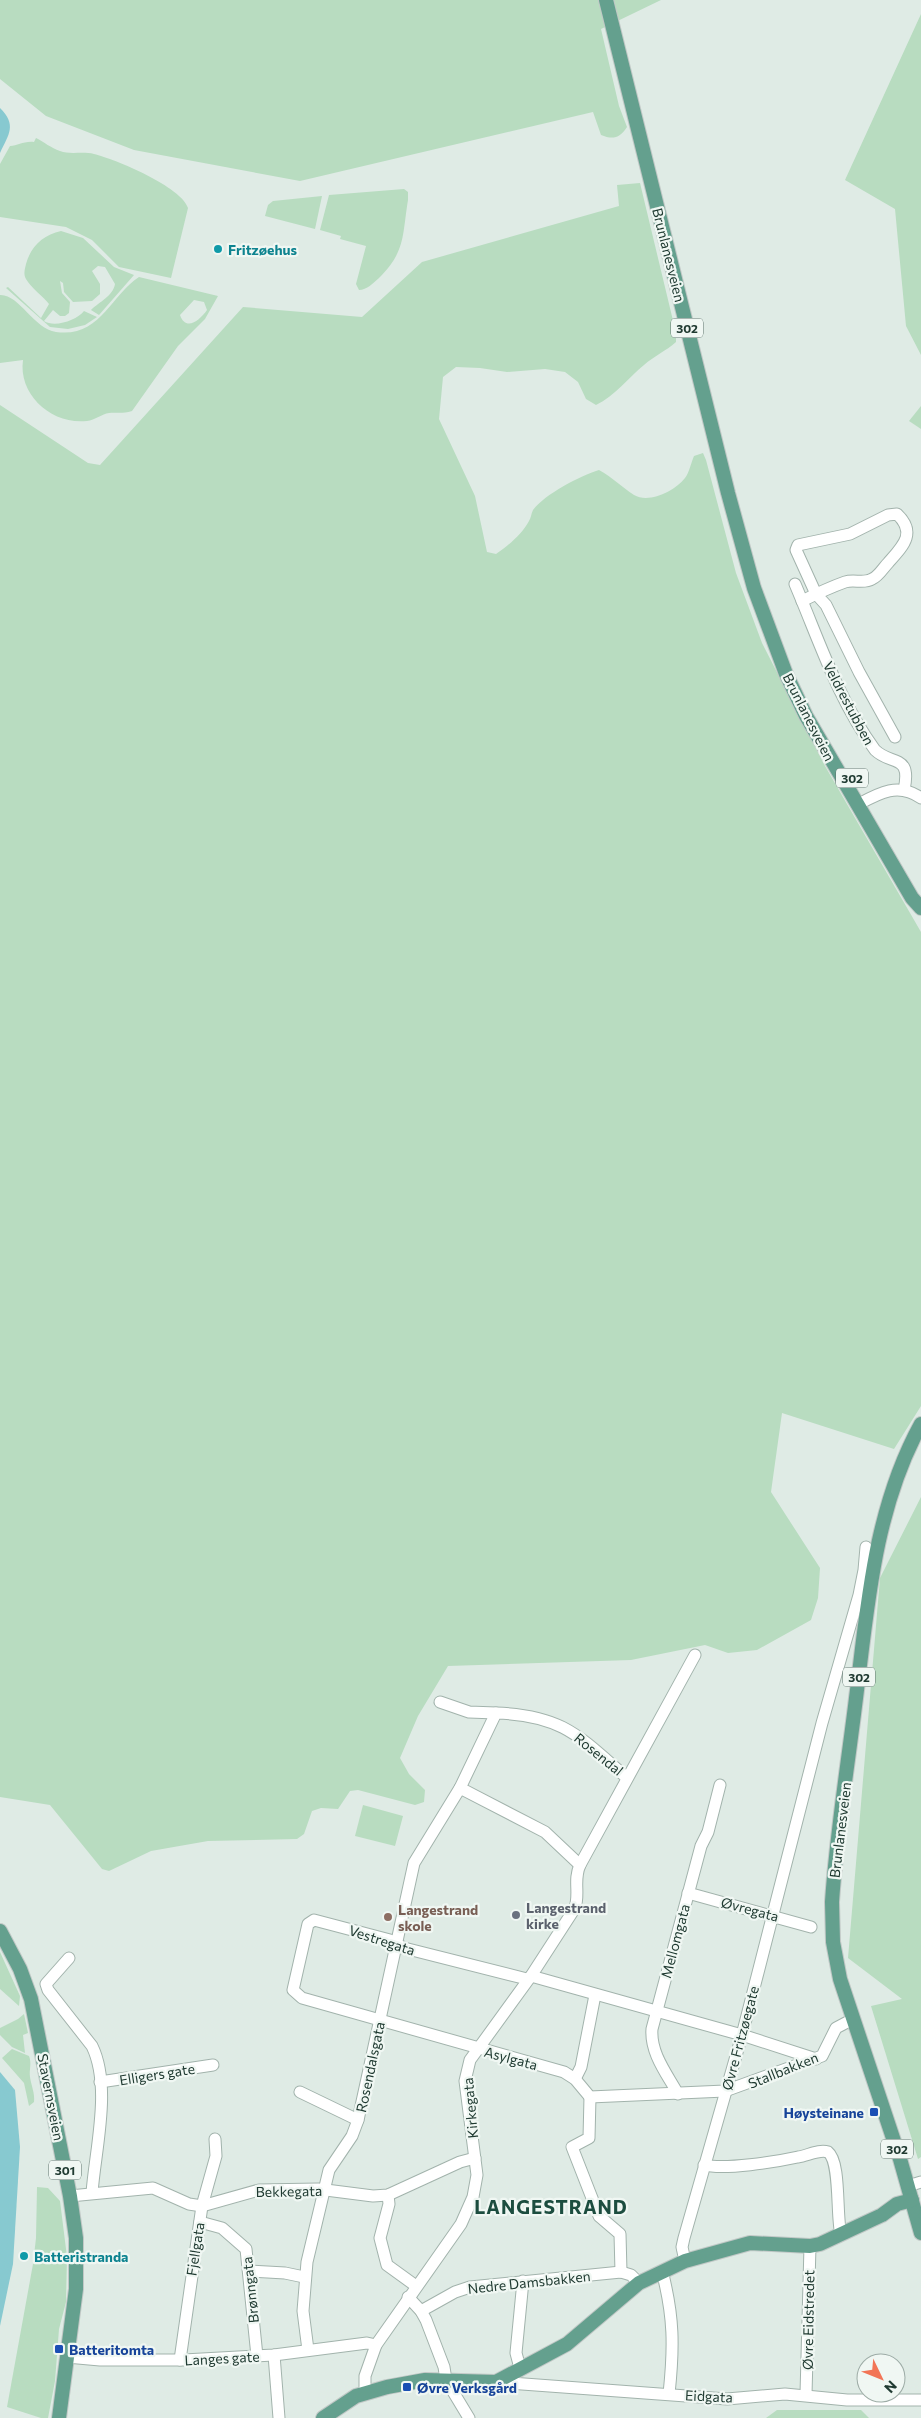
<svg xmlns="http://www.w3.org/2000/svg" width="921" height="2418" viewBox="0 0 921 2418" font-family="Commissioner,sans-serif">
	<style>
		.green { fill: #b8dcc0; fill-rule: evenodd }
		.water { fill: #87c9d0 }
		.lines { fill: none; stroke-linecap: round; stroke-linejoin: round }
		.minor-casing { stroke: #a2b3ac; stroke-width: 13 }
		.major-casing { stroke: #c1c8c6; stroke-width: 16 }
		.minor { stroke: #fff; stroke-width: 11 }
		.major { stroke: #64a08e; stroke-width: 14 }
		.culture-dot { fill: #0f9aa8; stroke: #f0f7f3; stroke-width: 2 }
		.worship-dot { fill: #6b7280; stroke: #f0f7f3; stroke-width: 2 }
		.education-dot { fill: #8d6e63; stroke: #f0f7f3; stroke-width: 2 }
		.transit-dot { fill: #1a4fb4; stroke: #f0f7f3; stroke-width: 2 }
		.labels { text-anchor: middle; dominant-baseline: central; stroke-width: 4.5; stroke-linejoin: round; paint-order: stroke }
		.shield { fill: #f0f7f3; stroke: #5e736c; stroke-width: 1 }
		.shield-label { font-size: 12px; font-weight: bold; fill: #203b32 }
		.culture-label { font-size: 14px; font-weight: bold; fill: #0d838f; stroke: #f0f7f3; text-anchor: start }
		.street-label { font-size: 14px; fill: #203b32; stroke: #f0f7f3 }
		.worship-label { font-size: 14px; font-weight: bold; fill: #5b616d; stroke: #f0f7f3; text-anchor: start }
		.education-label { font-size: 14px; font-weight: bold; fill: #785e54; stroke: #f0f7f3; text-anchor: start }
		.transit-label { font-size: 14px; font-weight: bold; fill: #164399; stroke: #f0f7f3; text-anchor: start }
		.district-label { font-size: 19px; font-weight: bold; letter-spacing: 1px; fill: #1c4d3f; stroke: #f0f7f3 }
	</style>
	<rect width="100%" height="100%" fill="#dfebe5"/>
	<g class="green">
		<path d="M0 0H661L601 29 619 106 627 127C620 138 613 140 601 135L593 112 300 181 134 150 46 116 0 79Z"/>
		<path d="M921 14V355L906 326 895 209 845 180Z"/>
		<path d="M36 138C44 142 51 148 60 151 70 155 83 151 94 154 115 159 182 187 188 208L171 278 119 267 92 240 66 227 0 217V164L10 146C18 146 23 141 34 142Z"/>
		<path d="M640 183 676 333V342C666 351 654 356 644 365 628 378 615 396 596 405L586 399 578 382 565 372 545 369 507 372 480 368 456 367 443 377 439 419 475 496 487 552 496 554C508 546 522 534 529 521 531 518 531 514 533 510 545 494 580 476 599 470 612 477 622 487 634 495 649 504 675 491 685 478 689 473 691 463 694 456L703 453 706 460 736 573 762 643 825 766 921 932V1406L894 1449 782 1413 771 1492 820 1568 818 1598 811 1620 757 1650 728 1653 705 1645 631 1660 448 1666 418 1716 400 1758 409 1774 425 1790 424 1802 415 1805 358 1790 350 1791 338 1809 321 1808 312 1811 304 1834 297 1839 208 1841 151 1851 109 1871 102 1869 50 1805 0 1797V405L88 463 100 465 243 307 362 317 422 262 619 206 617 185Z"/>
		<path d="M404 189 408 192V200C402 236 406 251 379 278 373 283 367 290 359 290L356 284 366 246 340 239 341 236 320 230 329 195Z"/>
		<path d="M322 196 315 229 265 216 268 205 273 201Z"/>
		<path d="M61 231 83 238 114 267 134 275 99 315 91 310C99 302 113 296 115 284L105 267 98 266 92 271 100 284V294L92 301 73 302 64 292 63 283 60 281 62 293 70 302 69 313 65 316H60L53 310 44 321C55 328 77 320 84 311L97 317 85 325 68 329 50 327 6 288 8 287 41 318 49 304C43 296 31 288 26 279 23 274 25 269 26 264 31 246 43 235 61 231Z"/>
		<path d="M139 277 218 296 205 319 178 346 132 411C122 414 117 412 109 413 102 414 95 420 87 421 52 425 18 395 23 360L0 363V295C19 294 34 329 56 332 100 338 110 296 139 277ZM194 300 204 302 207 310C200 320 186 332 180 315Z"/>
		<path d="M921 406V429L909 421Z"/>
		<path d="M921 1497V2157L918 2159 871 2006 902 1999 848 1958 880 1578Z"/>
		<path d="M363 1805 403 1816 395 1846 355 1836Z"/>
		<path d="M0 1952 20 1996 19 2006 0 1989Z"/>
		<path d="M24 2014 28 2033 23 2035 25 2053 12 2047 0 2035V2028L18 2019Z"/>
		<path d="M12 2049 29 2056C32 2064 29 2069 30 2077 31 2085 35 2093 34 2102L29 2106 24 2083 2 2058Z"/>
		<path d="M37 2187 48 2188 60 2201 67 2257 66 2302 59 2329 55 2381 48 2418H41L7 2407 33 2264 36 2238Z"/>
		<path d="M777 2410H861L869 2418H766Z"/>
	</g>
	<g class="water">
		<path d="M0 108C17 125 9 134 0 153Z"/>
		<path d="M0 2072 15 2090 20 2147 13 2264 0 2326Z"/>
	</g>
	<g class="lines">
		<g class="minor-casing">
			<g id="minor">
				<path d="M795 584C819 640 838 700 875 750 891 766 912 753 904 790"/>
				<path d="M802 601C816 594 831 587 845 582 854 579 864 584 872 579 879 576 883 568 888 563 903 546 917 533 897 514L888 515 850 534 798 545 796 550 816 594 826 605 859 672 895 737"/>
				<path d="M857 805C879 793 898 782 921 798"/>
				<path d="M440 1702 469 1712 496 1713"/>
				<path d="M580 1865 545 1832 460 1788 496 1713C562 1715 579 1736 626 1777"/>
				<path d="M688 1893 811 1927"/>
				<path d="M69 1958 46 1984 48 1990 92 2046C112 2087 95 2150 92 2193"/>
				<path d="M531 1976 742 2035 816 2059"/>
				<path d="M527 1979 404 1948 390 1940 314 1920 308 1924 293 1990 302 1998 564 2072 575 2079 590 2097 725 2091 822 2056 836 2028 853 2019"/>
				<path d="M575 2079 581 2067 595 1995"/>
				<path d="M100 2082 213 2065"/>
				<path d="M300 2092 358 2120"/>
				<path d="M678 2094C667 2074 650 2053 652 2029L701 1846 708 1832 720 1785"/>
				<path d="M590 2097 589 2138 572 2147 599 2216 620 2234 621 2272"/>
				<path d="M704 2165C725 2170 775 2162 798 2157 807 2156 819 2149 828 2152 841 2162 836 2216 841 2235"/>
				<path d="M908 2186 921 2182"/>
				<path d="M388 2195 389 2204 380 2238 387 2265 416 2286"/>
				<path d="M70 2196 153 2188 189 2204 202 2206 259 2190 318 2189 373 2196 388 2195 460 2162 475 2158"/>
				<path d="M200 2222 222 2228 246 2249 257 2356"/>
				<path d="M685 2261 682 2247 684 2238 742 2035 822 1723 859 1595 864 1570 866 1547"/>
				<path d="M249 2271 285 2273 304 2277"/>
				<path d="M662 2271C674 2317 674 2347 669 2394"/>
				<path d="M408 2297 421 2311 426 2320 444 2367 446 2380 469 2418"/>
				<path d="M421 2311 455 2292 470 2287 621 2272 631 2275 639 2283"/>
				<path d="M308 2350 303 2311 307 2262 329 2170 352 2136 358 2120 414 1863 460 1788"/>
				<path d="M274 2355 279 2418"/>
				<path d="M67 2357 100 2360H184L274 2355 367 2343 376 2345"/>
				<path d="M180 2360 202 2206 216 2156 215 2139"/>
				<path d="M520 2368 516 2353 523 2281"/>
				<path d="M496 2382 727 2399 785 2394 847 2400H921"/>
				<path d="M365 2393V2376L376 2345 461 2224 473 2197 477 2175 465 2081 470 2060 531 1976 575 1908C580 1893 573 1880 580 1865L695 1655"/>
				<path d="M806 2394 810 2246"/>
			</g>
		</g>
		<g class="major-casing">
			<g id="major">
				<path d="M606 0 728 493 754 588 786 674 806 716 912 898 921 908"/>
				<path d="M921 1424C872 1513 867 1615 854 1714 846 1777 836 1840 832 1902L833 1942 840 1979 900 2159 921 2233"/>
				<path d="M0 1931 20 1969 31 1999 70 2196 76 2238V2289L59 2418"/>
				<path d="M323 2418 356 2396 387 2387 425 2380 496 2382 567 2344 639 2283 685 2261 750 2243 810 2246 820 2244 882 2215 897 2204 912 2200"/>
			</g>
		</g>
		<use href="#minor" class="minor"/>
		<use href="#major" class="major"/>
	</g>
	<g class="culture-dot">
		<circle cx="218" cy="249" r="5"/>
		<circle cx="24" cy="2256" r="5"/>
	</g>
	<circle class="worship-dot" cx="516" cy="1915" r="5"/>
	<circle class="education-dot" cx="388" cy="1917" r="5"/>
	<g class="transit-dot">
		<rect x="869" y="2107" width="10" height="10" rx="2.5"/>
		<rect x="54" y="2344" width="10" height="10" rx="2.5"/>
		<rect x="402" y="2382" width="10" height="10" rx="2.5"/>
	</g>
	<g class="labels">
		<g class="shield">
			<rect x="671" y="318.5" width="32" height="19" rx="4"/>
			<rect x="836" y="768.5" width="32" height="19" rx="4"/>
			<rect x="843" y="1667.5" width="32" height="19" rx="4"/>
			<rect x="881" y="2139.5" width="32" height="19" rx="4"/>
			<rect x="49" y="2160.5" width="32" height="19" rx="4"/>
		</g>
		<g class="shield-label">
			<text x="687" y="328">302</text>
			<text x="852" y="778">302</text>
			<text x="859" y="1677">302</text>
			<text x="897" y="2149">302</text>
			<text x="65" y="2170">301</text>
		</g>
		<g class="culture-label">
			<text x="228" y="249">Fritzøehus</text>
			<text x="34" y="2256">Batteristranda</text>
		</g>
		<g class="street-label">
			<text transform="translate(669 255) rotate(76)">Brunlanesveien</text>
			<text transform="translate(849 703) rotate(62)">Veldrestubben</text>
			<text transform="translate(809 717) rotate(63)">Brunlanesveien</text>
			<text transform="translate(599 1754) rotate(39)">Rosendal</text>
			<text transform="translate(840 1830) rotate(-83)">Brunlanesveien</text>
			<text transform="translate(750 1909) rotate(15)">Øvregata</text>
			<text transform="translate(382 1940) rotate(18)">Vestregata</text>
			<text transform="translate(675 1941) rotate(-75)">Mellomgata</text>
			<text transform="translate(740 2038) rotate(-75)">Øvre Fritzøegate</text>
			<text transform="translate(511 2058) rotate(15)">Asylgata</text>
			<text transform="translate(370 2067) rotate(-78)">Rosendalsgata</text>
			<text transform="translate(783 2070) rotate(-22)">Stallbakken</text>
			<text transform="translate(157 2074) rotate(-9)">Elligers gate</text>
			<text transform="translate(51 2097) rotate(79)">Stavernsveien</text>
			<text transform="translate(470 2108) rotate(-95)">Kirkegata</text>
			<text transform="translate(289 2191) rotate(-1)">Bekkegata</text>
			<text transform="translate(195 2249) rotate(-81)">Fjellgata</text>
			<text transform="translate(529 2282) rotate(-6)">Nedre Damsbakken</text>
			<text transform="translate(250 2290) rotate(-96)">Brønngata</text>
			<text transform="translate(808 2320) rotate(-89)">Øvre Eidstredet</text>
			<text transform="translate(222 2358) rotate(-3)">Langes gate</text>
			<text transform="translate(709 2396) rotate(3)">Eidgata</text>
		</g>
		<g class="worship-label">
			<text x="526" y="1907">Langestrand<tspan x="526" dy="16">kirke</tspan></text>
		</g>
		<g class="education-label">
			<text x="398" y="1909">Langestrand<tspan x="398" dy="16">skole</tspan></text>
		</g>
		<g class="transit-label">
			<text x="864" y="2112" text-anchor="end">Høysteinane</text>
			<text x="69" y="2349">Batteritomta</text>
			<text x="417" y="2387">Øvre Verksgård</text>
		</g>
		<g class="district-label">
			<text x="551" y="2206">LANGESTRAND</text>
		</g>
	</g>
	<g transform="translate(881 2378) rotate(133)"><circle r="24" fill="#f0f7f3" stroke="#9daca6"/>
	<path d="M0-4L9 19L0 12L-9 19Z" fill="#f27556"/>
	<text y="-8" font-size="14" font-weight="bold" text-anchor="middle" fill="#203b32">N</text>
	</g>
</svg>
